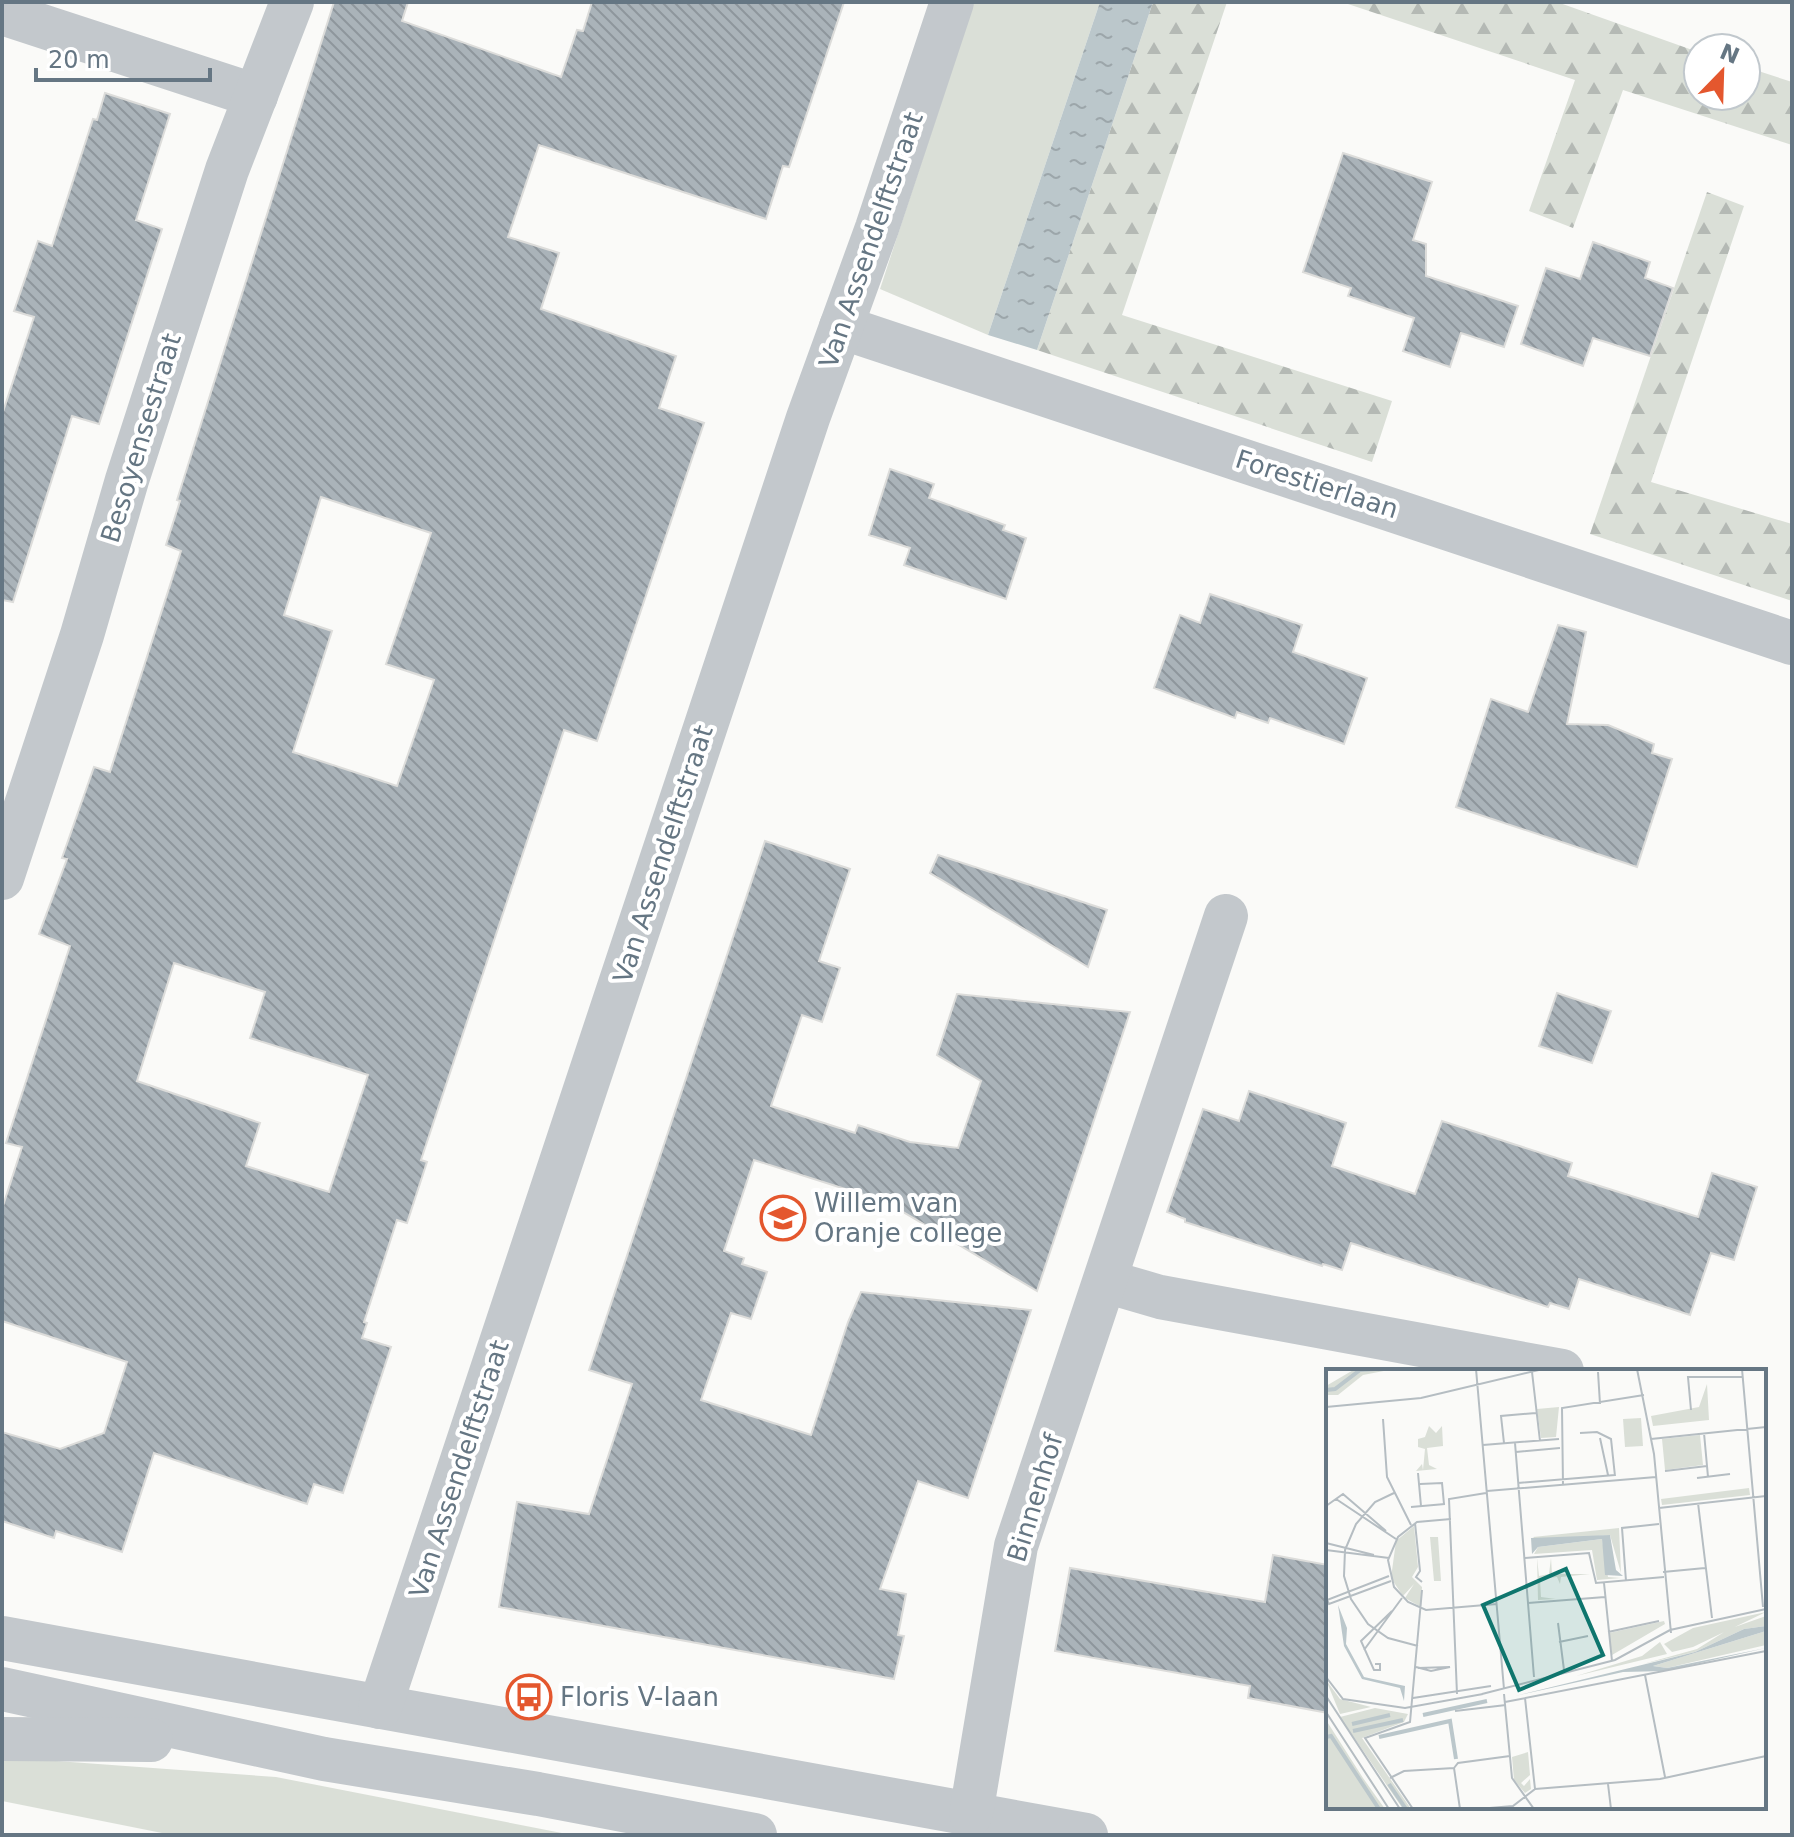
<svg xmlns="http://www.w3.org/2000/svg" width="1794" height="1837" viewBox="0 0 1794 1837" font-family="'DejaVu Sans',sans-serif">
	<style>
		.green { fill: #dadfd7 }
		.forest { fill: url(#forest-firs) }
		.water { fill: url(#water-ripples) }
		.building { fill: url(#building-back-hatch); stroke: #dcdcda; stroke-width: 2; fill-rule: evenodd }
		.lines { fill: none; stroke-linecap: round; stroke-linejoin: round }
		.minor { stroke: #c3c8cc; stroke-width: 44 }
		.labels { text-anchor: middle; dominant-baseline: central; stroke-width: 8; stroke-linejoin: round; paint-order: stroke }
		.street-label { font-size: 26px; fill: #657683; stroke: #fff }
		.poi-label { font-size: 26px; fill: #657683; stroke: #fff; text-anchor: start }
		.inset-river { fill: none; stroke: #bbc7cb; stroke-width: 4 }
		.inset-road { fill: none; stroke: #b5bdc2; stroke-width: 2 }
		.view { fill: #0f766e; fill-opacity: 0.15; stroke: #0f766e; stroke-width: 4 }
		.inset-edge { fill: none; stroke: #657683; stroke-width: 4 }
	</style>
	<defs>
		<pattern id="forest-firs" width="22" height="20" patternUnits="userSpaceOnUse" patternTransform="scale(2)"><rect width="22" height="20" fill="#dadfd7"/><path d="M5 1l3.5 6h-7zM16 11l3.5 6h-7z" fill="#b4b9b4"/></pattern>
		<pattern id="water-ripples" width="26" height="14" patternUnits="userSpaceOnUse" patternTransform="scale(2)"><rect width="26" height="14" fill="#bbc7cb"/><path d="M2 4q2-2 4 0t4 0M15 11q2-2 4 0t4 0" fill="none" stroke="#9ca6aa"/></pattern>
		<pattern id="building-back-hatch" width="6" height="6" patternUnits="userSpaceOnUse" patternTransform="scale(2)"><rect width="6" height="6" fill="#aab3b9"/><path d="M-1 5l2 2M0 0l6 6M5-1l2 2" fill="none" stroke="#8e969c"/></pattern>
	</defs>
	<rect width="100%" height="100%" fill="#fafaf8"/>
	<g class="green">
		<path d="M974 2H1100L988 335 880 289Z"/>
		<path d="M2 1757 276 1777 572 1835H172L2 1801Z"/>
	</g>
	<g class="forest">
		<path d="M1153 2H1227L1122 315 1392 401 1372 462 1037 350Z"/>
		<path d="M1342 2H1557L1698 52V96H1746V67L1792 82V145L1623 90 1573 228 1529 211 1575 80Z"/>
		<path d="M1707 192 1744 206 1651 482 1792 524V601L1590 534Z"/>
	</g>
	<path class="water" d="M1100 2H1153L1037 350 988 335Z"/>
	<g class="building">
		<path d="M334 2H408L402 21 561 77 577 30 583 31 592 2H844L789 167 783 166 766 219 539 145 508 237 559 253 541 309 676 356 659 408 704 423 597 741 564 730 421 1160 427 1162 407 1223 397 1220 364 1322 367 1323 362 1338 391 1347 343 1493 314 1484 307 1504 154 1453 122 1552 56 1531 54 1538 2 1521V1432L60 1449 104 1433 127 1362 2 1321V1209L22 1147 6 1143 70 946 39 934 67 859 62 858 94 767 110 772 181 551 166 545 180 501 177 500ZM321 497 431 533 386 664 434 680 397 786 293 752 332 631 284 615ZM174 963 265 992 250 1038 368 1075 329 1192 246 1166 260 1123 137 1081Z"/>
		<path d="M105 93 170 114 136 220 162 229 99 424 72 416 13 602 2 600V415L34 317 14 311 38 241 52 246 93 119 97 120Z"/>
		<path d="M1343 153 1432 182 1413 240 1426 244V276L1518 306 1504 347 1461 333 1450 367 1403 351 1414 318 1348 296 1351 288 1303 272Z"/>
		<path d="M1593 242 1650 262 1645 278 1673 288 1650 356 1593 338 1583 366 1521 344 1546 268 1580 279Z"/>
		<path d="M890 469 934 484 929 498 1005 525 1003 530 1026 538 1006 599 904 565 910 548 869 535Z"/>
		<path d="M1210 594 1302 625 1293 652 1367 678 1344 744 1270 718 1268 723 1237 712 1235 718 1154 688 1180 615 1200 623Z"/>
		<path d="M1558 625 1586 632 1567 724 1608 725 1654 744 1652 753 1672 759 1637 867 1456 807 1491 699 1528 712Z"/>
		<path d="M765 841 850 869 819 961 840 968 822 1022 802 1015 771 1106 855 1133 858 1125 910 1142 958 1148 981 1081 937 1055 957 994 1130 1012 1037 1291 886 1202 754 1160 724 1251 744 1258 742 1264 767 1272 751 1319 731 1313 701 1400 811 1435 848 1322 861 1292 1031 1310 968 1498 918 1481 880 1589 906 1594 898 1635 904 1636 894 1679 499 1607 517 1502 589 1514 632 1384 589 1370Z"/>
		<path d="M938 855 1107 910 1088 967 930 873Z"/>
		<path d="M1557 993 1611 1011 1592 1063 1539 1046Z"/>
		<path d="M1249 1091 1346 1123 1332 1166 1415 1194 1442 1121 1572 1163 1568 1176 1698 1217 1712 1173 1757 1187 1734 1260 1711 1253 1690 1315 1579 1279 1569 1309 1550 1303 1548 1307 1351 1243 1342 1270 1323 1264 1322 1266 1185 1222V1219L1167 1212 1203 1109 1239 1121Z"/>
		<path d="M1273 1555 1328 1565V1713L1248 1698 1250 1686 1055 1651 1070 1568 1265 1602Z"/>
	</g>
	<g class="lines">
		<g class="minor">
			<path d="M2 13 256 96"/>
			<path d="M841 327 1792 643"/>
			<path d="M2 878 82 635 127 480 227 170 292 2"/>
			<path d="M1105 1281 1160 1297 1562 1371"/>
			<path d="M2 1638 1086 1835"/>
			<path d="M2 1689 324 1759 538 1794 755 1835"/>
			<path d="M380 1707 808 418 877 228 952 2"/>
			<path d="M2 1739 151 1740"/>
			<path d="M971 1814 1016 1546 1226 916"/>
		</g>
	</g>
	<defs>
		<g id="school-ring" transform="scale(2.3)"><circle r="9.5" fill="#fff" stroke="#e4572e" stroke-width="1.5"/><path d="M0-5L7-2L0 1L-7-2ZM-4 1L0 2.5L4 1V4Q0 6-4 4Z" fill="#e4572e"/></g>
		<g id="bus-ring" transform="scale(2.3)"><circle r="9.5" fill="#fff" stroke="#e4572e" stroke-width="1.5"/><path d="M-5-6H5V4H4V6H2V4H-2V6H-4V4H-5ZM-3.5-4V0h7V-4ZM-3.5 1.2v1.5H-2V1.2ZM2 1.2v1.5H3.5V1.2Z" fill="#e4572e"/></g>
	</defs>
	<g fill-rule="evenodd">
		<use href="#school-ring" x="783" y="1218"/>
		<use href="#bus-ring" x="529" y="1697"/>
	</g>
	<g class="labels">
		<g class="street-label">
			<text transform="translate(871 240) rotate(-71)">Van Assendelftstraat</text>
			<text transform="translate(141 438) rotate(-73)">Besoyensestraat</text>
			<text transform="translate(1317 484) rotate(18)">Forestierlaan</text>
			<text transform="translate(663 854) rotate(-72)">Van Assendelftstraat</text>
			<text transform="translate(459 1469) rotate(-72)">Van Assendelftstraat</text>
			<text transform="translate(1035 1498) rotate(-73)">Binnenhof</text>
		</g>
		<g class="poi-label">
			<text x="814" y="1203">Willem van<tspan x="814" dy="30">Oranje college</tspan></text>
			<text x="560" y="1697">Floris V-laan</text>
		</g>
	</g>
	<g transform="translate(1326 1369)">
		<rect width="440" height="440" fill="#fafaf8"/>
		<path d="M29 0H68L37 6 12 26H0V17ZM381 15 383 51 327 57 325 47 373 38ZM103 57 110 64 116 57 117 77 101 79 103 96 111 100 90 102 96 95 97 101 99 80 92 78V70L99 68ZM374 66 377 96 339 101 336 70ZM423 119 424 126 336 136 335 130ZM293 159 295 204 284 166 212 172 207 168ZM104 168H112L115 212H108ZM276 170 282 208 295 209 271 211 266 181 208 185 212 178ZM440 243 367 278 346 283 338 275 367 259ZM440 247V257L418 260 369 283 317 295 371 280 403 260ZM338 252 339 255 286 286 283 264ZM334 273 341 285 250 307 316 287ZM0 311 14 330 45 338 14 345ZM49 339 82 345 78 353 36 369 85 440H77L14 348ZM0 351 37 409 59 440H1ZM202 383 204 406 195 414 198 417 204 410 205 420 199 424 188 411 186 388Z" fill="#dadfd7"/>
		<path d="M211 189 213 207 223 205 225 189 226 205H264L235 208 234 215 231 208 214 210 215 228 230 230 212 231ZM440 262V276L341 299 327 297Z" fill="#dadfd7"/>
		<path d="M233 38 230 68 215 69 211 40ZM315 49 317 77 299 78 297 50Z" fill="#dadfd7"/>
		<path d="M88 157 92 198 86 208 96 218 95 238 79 229 88 215 77 227 65 209 70 172Z" fill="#dadfd7"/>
		<path d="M284 166 290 201 297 207 279 206 276 170 212 178 206 185 205 169ZM12 236 21 259 20 275 38 308 79 317 78 332 74 319 36 310 18 277ZM440 257V262L327 297 341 299 440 279 339 302 297 303 189 327 369 283 418 260Z" fill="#bbc7cb"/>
		<path class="inset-river" d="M0 21 9 20 34 1 49 0M97 346 161 332M26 355 64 346M27 362 77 351M0 368 5 367 53 440M53 368 124 352 130 390M63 415 80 440"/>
		<path class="inset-road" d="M150 0 178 320M311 0 328 85 345 264M416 0 437 238M206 3 214 72M272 3 274 35M0 38 95 29 217 0M365 41 362 8H417M57 50 61 108 85 156M254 64 271 63 285 70 289 107M378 64 382 108M274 69 282 106M325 70 440 58M178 74 175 47 210 44M189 74 208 308M157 76 233 70M190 83 234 79M339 102 381 97M92 104 95 137M371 109 404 105M192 114 289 106M94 115 116 114 118 135M237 116 236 39 318 26M161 122 330 108M68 124 49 133 30 155 19 181 18 207 25 230 42 255 62 269 92 277M10 130 70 170M372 134 386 249M0 137 17 125 60 162M85 138 119 135M333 139 440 127M125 150 91 153 72 168 62 191 68 218 82 233 100 241 171 235M89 154 94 202 90 208 96 213M0 174 48 186M0 181 63 189M199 189 263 184 270 214 338 208M337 203 379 199M63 207 1 231 3 235 65 212M300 212 296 159 333 155M278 214 286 292M202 234 279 228M232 254 238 301M282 263 333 252M233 273 262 267M38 281 76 229M49 295H54V301H48L35 272 66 242M90 298 105 302 124 298 92 299M319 306 339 408M0 308 17 330 79 339 157 325M131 325 123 130 160 124M156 325 289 291 344 261 440 240M178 325 186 409 208 440M0 327 74 440M87 329 165 317M179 333 440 282M129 342 180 336M0 343 63 440M128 399 132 394 184 387M128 399 134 440M64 409 78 402 128 399M282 415 285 440M209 420 334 410 440 387M87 440 39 369 84 353 96 221M152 440 187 437 209 420 199 329"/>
		<path class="view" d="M240 200 277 286 193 321 157 236Z"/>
		<rect width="440" height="440" class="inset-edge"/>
	</g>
	<rect width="1794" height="1837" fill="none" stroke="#657683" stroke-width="8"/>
	<g transform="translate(1722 72) rotate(23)"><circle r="38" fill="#ffffff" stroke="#c1c8cd" stroke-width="2"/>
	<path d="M0-6L14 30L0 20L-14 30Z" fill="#e4572e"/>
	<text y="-12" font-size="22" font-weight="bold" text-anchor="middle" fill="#657683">N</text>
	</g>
	<path d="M36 68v12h174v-12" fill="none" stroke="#657683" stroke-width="4"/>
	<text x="48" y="68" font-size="24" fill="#657683" stroke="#ffffff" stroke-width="6" paint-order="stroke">20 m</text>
</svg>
